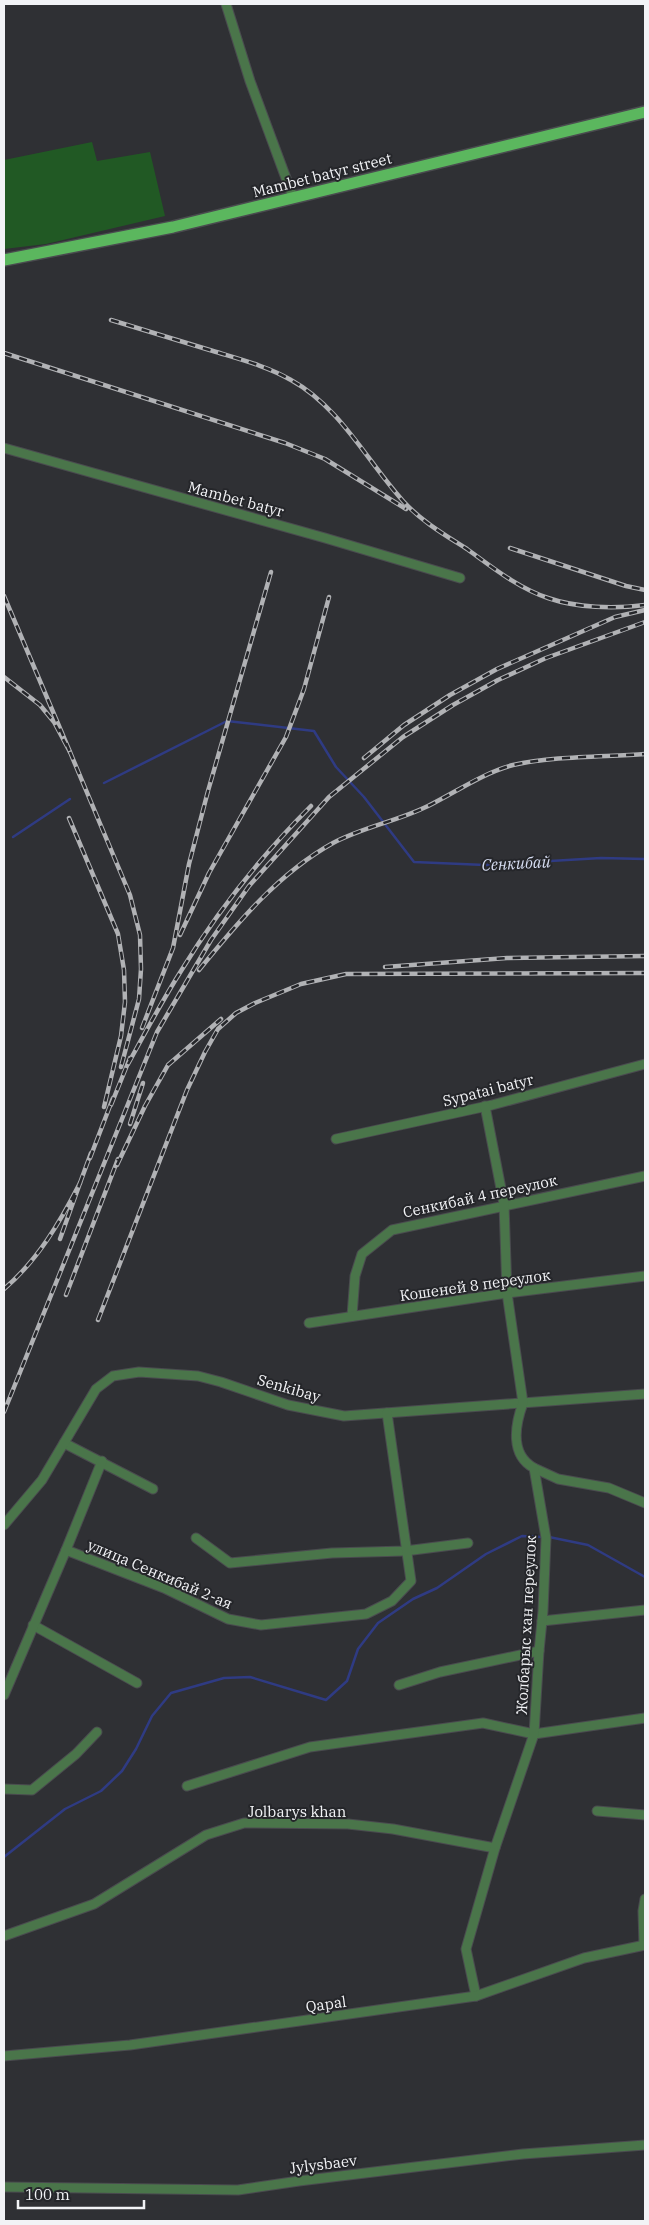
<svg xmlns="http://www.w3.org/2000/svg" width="649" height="2225" viewBox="0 0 649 2225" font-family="'IBM Plex Serif',serif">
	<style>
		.green { fill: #215924 }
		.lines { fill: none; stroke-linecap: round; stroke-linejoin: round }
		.stream { stroke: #2f3b83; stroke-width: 2.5 }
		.minor-casing { stroke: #4a4b4f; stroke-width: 11 }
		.major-casing { stroke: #4a4b4f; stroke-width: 14 }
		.minor { stroke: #4a754a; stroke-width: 9 }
		.major { stroke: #5bb75e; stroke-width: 11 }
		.rail-casing { stroke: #b1b2b5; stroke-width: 4.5 }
		.rail { stroke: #25262a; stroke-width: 2.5; stroke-dasharray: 8; stroke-linecap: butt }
		.labels { text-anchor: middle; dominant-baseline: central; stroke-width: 4; stroke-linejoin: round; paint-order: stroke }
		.street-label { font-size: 15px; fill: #f2f3f6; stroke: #25262a }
		.water-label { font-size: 16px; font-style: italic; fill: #d5dcf1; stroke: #25262a }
	</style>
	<rect width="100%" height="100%" fill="#2f3034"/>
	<path class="green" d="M92 142 97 161 150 152 165 216 46 244 4 249V160Z"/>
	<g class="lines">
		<g class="stream">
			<path d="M104 783 227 721 314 731 336 767 364 797 414 862 485 865 601 858 645 859"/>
			<path d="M13 837 70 799"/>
			<path d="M549 1537 588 1545 645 1577"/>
			<path d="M4 1857 65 1809 101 1791 122 1771 136 1749 152 1716 171 1693 224 1678 250 1677 326 1700 347 1681 358 1649 378 1623 413 1599 437 1588 486 1554 522 1536 543 1537"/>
		</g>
		<g class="minor-casing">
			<g id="minor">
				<path d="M226 4 250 81 293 197"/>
				<path d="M4 448 325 538 460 578"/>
				<path d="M336 1139 492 1105 645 1064"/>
				<path d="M352 1316 355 1276 362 1254 392 1230 645 1176"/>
				<path d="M309 1323 507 1293 645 1276"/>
				<path d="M64 1443 153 1489"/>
				<path d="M534 1468 558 1479 609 1488 645 1503"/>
				<path d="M4 1525 42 1480 96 1389 113 1376 139 1372 198 1376 221 1382 288 1405 344 1416 645 1394"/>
				<path d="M196 1538 230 1563 332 1553 405 1551 468 1543"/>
				<path d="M66 1550 164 1588 228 1619 261 1625 366 1614 392 1601 411 1581 387 1413"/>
				<path d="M542 1621 645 1610"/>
				<path d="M33 1625 137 1683"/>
				<path d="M399 1685 440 1672 539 1651"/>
				<path d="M4 1695 66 1550 102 1461"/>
				<path d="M187 1786 310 1747 483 1723 534 1734 645 1718"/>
				<path d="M4 1789 32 1790 76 1754 97 1732"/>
				<path d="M597 1811 645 1815"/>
				<path d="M4 1936 94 1904 206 1835 244 1823 348 1824 393 1829 495 1848"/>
				<path d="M644 1945 643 1911 645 1899"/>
				<path d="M476 1996 466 1949 495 1848 534 1734 539 1651 543 1611 546 1538 534 1468C510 1455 515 1425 523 1403L507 1293 504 1204 485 1106"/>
				<path d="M4 2056 130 2045 476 1996 584 1958 645 1945"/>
				<path d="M4 2187 238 2190 299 2181 523 2154 645 2145"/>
			</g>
		</g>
		<g class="major-casing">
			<path id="major" d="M4 260 173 227 645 112"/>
		</g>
		<use href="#minor" class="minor"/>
		<use href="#major" class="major"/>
		<g class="rail-casing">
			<g id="rail">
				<path d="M111 320C145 330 179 341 213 351 239 359 267 366 291 380 340 407 367 461 403 501 421 521 445 535 467 549 492 567 518 588 548 598 577 608 614 609 645 605"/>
				<path d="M4 353 285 443 325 459 406 509"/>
				<path d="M510 548 626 586 645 590"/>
				<path d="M4 596 70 752 54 722 40 705 4 677"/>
				<path d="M70 752 130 895 140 935 141 969 139 999 121 1067"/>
				<path d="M364 758 404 725 450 695 497 669 615 617 645 610"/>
				<path d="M69 818 118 934 124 970 125 1002 121 1036 104 1107"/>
				<path d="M180 935 209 873 286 737 304 689 329 597"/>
				<path d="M385 967 507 958 645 956"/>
				<path d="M199 970C238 922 279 873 333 843 363 827 398 821 428 806 456 792 483 773 513 765 553 756 604 757 645 754"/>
				<path d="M142 1028 173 948 189 864 208 791 271 572"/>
				<path d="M128 1064C145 1033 162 1001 181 971 217 912 261 856 311 806"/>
				<path d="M111 1105 130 1058"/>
				<path d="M130 1124 143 1083"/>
				<path d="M90 1158 113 1098"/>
				<path d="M117 1165 145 1106 168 1065 221 1019"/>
				<path d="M80 1183 91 1153"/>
				<path d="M4 1289C38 1260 60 1222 80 1183L60 1239"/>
				<path d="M66 1295 118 1159"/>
				<path d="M98 1320 187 1090 205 1052 218 1029 236 1013 255 1003 301 984 346 974 645 973"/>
				<path d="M4 1412 157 1032 211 940 249 886 329 797 403 737 453 705 498 680 546 658 645 622"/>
			</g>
		</g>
		<use href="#rail" class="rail"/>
	</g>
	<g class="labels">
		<g class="street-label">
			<text transform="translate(322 175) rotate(-14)">Mambet batyr street</text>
			<text transform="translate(236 499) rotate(15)">Mambet batyr</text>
			<text transform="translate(488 1090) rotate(-14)">Sypatai batyr</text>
			<text transform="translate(480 1196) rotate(-12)">Сенкибай 4 переулок</text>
			<text transform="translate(475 1285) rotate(-8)">Кошеней 8 переулок</text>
			<text transform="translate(289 1388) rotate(16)">Senkibay</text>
			<text transform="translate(160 1574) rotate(23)">улица Сенкибай 2-ая</text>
			<text transform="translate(526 1625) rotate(-87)">Жолбарыс хан переулок</text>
			<text x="297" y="1811">Jolbarys khan</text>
			<text transform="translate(326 2004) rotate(-8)">Qapal</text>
			<text transform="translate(323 2164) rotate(-7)">Jylysbaev</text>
		</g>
		<g class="water-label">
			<text transform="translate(516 863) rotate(-3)">Сенкибай</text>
		</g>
	</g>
	<rect width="649" height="2225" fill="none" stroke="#f2f3f6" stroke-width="10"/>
	<path d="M18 2200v8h126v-8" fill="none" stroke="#f2f3f6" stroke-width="2.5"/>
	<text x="25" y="2200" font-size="15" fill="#f2f3f6" stroke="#25262a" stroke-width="4" paint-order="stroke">100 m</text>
</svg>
